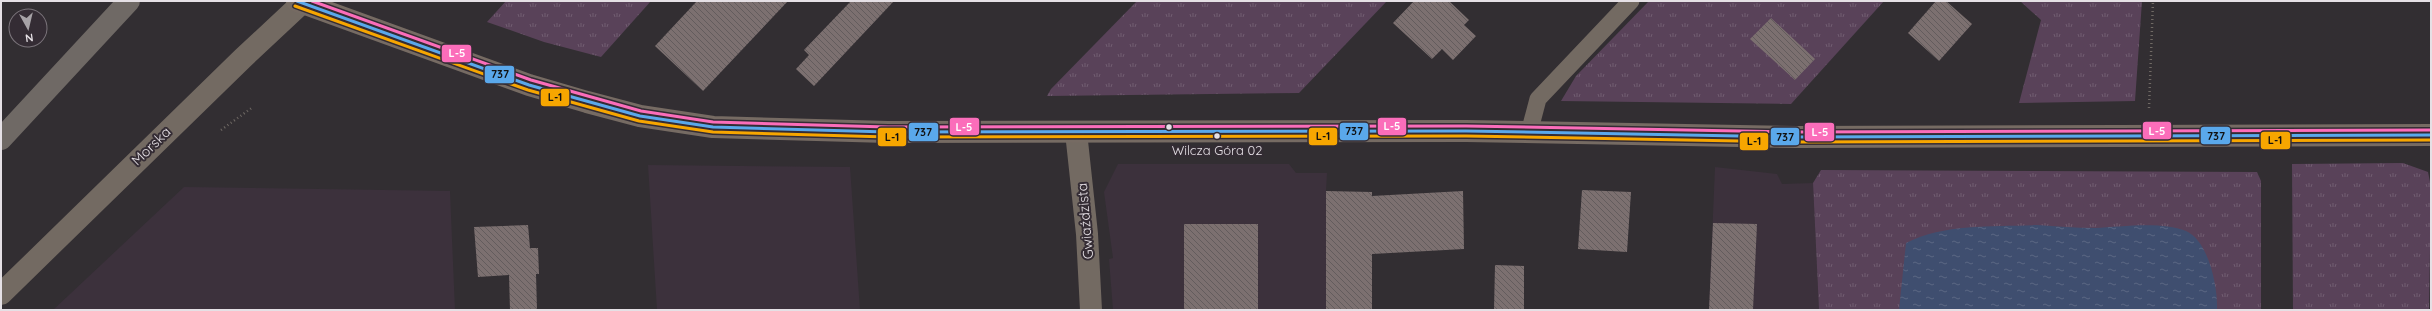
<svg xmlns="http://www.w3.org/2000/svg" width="2432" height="311" viewBox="0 0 2432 311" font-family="Quicksand,sans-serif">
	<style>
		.built { fill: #3c313c }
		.grass { fill: url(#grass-tufts) }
		.water { fill: url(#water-ripples) }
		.building { fill: url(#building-back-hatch) }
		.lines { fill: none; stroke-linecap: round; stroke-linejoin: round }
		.path { stroke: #6f6964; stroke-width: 2.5; stroke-dasharray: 1 3; stroke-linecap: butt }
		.lane { stroke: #736a62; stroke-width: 17 }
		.street { stroke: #736a62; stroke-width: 22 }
		.secondary { stroke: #766b63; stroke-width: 22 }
		.highway { stroke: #6f6965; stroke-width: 22 }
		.bus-1-casing { stroke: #342c34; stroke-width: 6 }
		.bus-2-casing { stroke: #342c34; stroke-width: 6 }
		.bus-3-casing { stroke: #342c34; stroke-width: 6 }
		.bus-1 { stroke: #5aa8eb; stroke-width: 3 }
		.bus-2 { stroke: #f7a600; stroke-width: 3 }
		.bus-3 { stroke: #fb6dba; stroke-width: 3 }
		.bus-dot { fill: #e5e0e5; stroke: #342c34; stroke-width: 1.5 }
		.labels { text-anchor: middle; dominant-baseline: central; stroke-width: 4; stroke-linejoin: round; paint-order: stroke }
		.bus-label { font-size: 13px; fill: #e5e0e5; stroke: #342c34 }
		.street-label { font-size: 14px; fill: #e5e0e5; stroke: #342c34 }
		.line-badge { stroke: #342c34; stroke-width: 1.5 }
		.badge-label { font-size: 11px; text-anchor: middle; font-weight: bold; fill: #fff }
		.pale-badge-label { font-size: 11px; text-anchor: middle; font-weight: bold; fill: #111 }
	</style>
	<defs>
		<pattern id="grass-tufts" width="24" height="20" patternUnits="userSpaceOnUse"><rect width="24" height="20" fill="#594259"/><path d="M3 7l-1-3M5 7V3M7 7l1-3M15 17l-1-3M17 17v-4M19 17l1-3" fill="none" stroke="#715d71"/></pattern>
		<pattern id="water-ripples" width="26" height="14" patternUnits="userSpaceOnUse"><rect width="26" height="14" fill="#3f4e6f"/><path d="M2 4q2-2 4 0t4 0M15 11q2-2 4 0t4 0" fill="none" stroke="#5b6783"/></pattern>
		<pattern id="building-back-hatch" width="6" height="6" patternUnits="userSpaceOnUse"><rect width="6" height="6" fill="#7c7070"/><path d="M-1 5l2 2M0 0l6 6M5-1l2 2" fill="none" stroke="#635c5d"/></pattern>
	</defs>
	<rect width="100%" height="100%" fill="#322e32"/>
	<g class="built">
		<path d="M1118 164H1289L1296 173H1327L1326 191 1372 310H1113L1109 259 1113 258 1104 192Z"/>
		<path d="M648 165 850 167 860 310H657Z"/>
		<path d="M1715 167 1777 174 1782 184 1813 183 1819 310H1709Z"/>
		<path d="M184 187 450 191 455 310H53Z"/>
	</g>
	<g class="grass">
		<path d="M506 1H651L601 57 544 42 487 22Z"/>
		<path d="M1137 1H1387L1299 93 1047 96 1051 89Z"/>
		<path d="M1649 1H1884L1791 104 1561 101 1576 76Z"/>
		<path d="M2020 1H2142L2135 101 2019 103 2041 20Z"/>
		<path d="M2403 163 2428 172 2431 187 2429 310H2293L2292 164Z"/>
		<path d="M1821 170 2257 172 2261 181V310H1819L1813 183Z"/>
	</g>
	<path class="water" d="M2037 225C2056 226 2075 228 2095 228 2121 227 2161 221 2186 231 2209 241 2218 288 2217 310H1899L1906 243C1945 223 1993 227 2037 225Z"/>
	<g class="building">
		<path d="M697 1H788L703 91 655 46Z"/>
		<path d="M851 1H894L814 86 796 69 809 55 804 50Z"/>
		<path d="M1414 1H1449L1469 20 1464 25 1476 36 1453 60 1442 49 1432 59 1393 23Z"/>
		<path d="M1936 1H1946L1972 24 1939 61 1908 33Z"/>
		<path d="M1771 18 1815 59 1795 80 1750 39Z"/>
		<path d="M1582 190 1631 192 1627 252 1578 249Z"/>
		<path d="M1326 191 1372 192V196L1463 191 1464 249 1372 254V310H1326Z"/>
		<path d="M1713 223 1757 224 1753 310H1709Z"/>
		<rect x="1184" y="224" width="74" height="86"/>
		<path d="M528 225 530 248H538L539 274H536L537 310H510L509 275 478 277 474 227Z"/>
		<path d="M1495 265 1524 266V310H1494Z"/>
	</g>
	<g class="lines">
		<g class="path">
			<path d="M2149 108 2153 1"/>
			<path d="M221 130 253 107"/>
		</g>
		<path class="lane" d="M1529 133 1538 99 1631 1"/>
		<g class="street">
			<path d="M1076 132 1087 234 1091 310"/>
			<path d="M1 294 243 58 304 1"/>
		</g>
		<path class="secondary" d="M297 1 529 85 587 102 640 116 713 127 888 132 1466 131 1797 137 2431 135"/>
		<path class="highway" d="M1 139 129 1"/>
		<g class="bus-1-casing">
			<path id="bus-1" d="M297 1 529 85 640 116 713 127 888 132 1466 131 1797 137 2431 135"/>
		</g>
		<g class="bus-2-casing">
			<path id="bus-2" d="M295 6 528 90 639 121 713 132 888 137 1466 136 1797 142 2431 140"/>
		</g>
		<g class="bus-3-casing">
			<path id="bus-3" d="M312 1 531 80 641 111 713 122 888 127 1466 126 1797 132 2431 130"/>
		</g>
		<use href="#bus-1" class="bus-1"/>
		<use href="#bus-2" class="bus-2"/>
		<use href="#bus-3" class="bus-3"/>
	</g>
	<g class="bus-dot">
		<circle cx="1169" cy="127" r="3.5"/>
		<circle cx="1217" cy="136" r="3.5"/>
	</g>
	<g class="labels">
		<g class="bus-label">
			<text x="1217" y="150">Wilcza Góra 02</text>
		</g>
		<g class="street-label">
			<text transform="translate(151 146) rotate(-44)">Morska</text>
			<text transform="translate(1085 221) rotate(-95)">Gwiaździsta</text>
		</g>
	</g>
	<g class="line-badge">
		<rect x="441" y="44" width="31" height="19" rx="4" fill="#fb6dba"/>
		<rect x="484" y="65" width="31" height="19" rx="4" fill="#5aa8eb"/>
		<rect x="540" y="88" width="30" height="19" rx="4" fill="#f7a600"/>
		<rect x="1377" y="117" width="30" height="19" rx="4" fill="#fb6dba"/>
		<rect x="949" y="117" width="31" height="19" rx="4" fill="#fb6dba"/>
		<rect x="2142" y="121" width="30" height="19" rx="4" fill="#fb6dba"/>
		<rect x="1339" y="122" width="30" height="19" rx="4" fill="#5aa8eb"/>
		<rect x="1804" y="122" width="31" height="20" rx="4" fill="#fb6dba"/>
		<rect x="908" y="122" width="31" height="20" rx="4" fill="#5aa8eb"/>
		<rect x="2200" y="126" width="31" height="19" rx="4" fill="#5aa8eb"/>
		<rect x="1308" y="127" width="30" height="19" rx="4" fill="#f7a600"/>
		<rect x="1770" y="127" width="30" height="19" rx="4" fill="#5aa8eb"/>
		<rect x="877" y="127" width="30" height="20" rx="4" fill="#f7a600"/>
		<rect x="2260" y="131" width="31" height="19" rx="4" fill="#f7a600"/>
		<rect x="1739" y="132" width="30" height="19" rx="4" fill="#f7a600"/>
	</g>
	<g class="badge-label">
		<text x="457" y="57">L-5</text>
		<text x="1392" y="130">L-5</text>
		<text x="964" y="131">L-5</text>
		<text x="2157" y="135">L-5</text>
		<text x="1820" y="136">L-5</text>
	</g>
	<g class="pale-badge-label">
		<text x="500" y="78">737</text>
		<text x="555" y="101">L-1</text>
		<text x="1354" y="135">737</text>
		<text x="923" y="136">737</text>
		<text x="2216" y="140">737</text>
		<text x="1323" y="140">L-1</text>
		<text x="1785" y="141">737</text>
		<text x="892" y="141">L-1</text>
		<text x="2275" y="144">L-1</text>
		<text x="1754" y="145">L-1</text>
	</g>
	<rect width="2432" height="311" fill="none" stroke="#e5e0e5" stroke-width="4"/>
	<g transform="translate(28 28) rotate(172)"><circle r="19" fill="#342c34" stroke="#7b747b"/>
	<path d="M0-3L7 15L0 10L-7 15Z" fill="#a6a2a6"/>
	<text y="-6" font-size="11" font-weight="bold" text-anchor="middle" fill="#e5e0e5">N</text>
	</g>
</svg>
